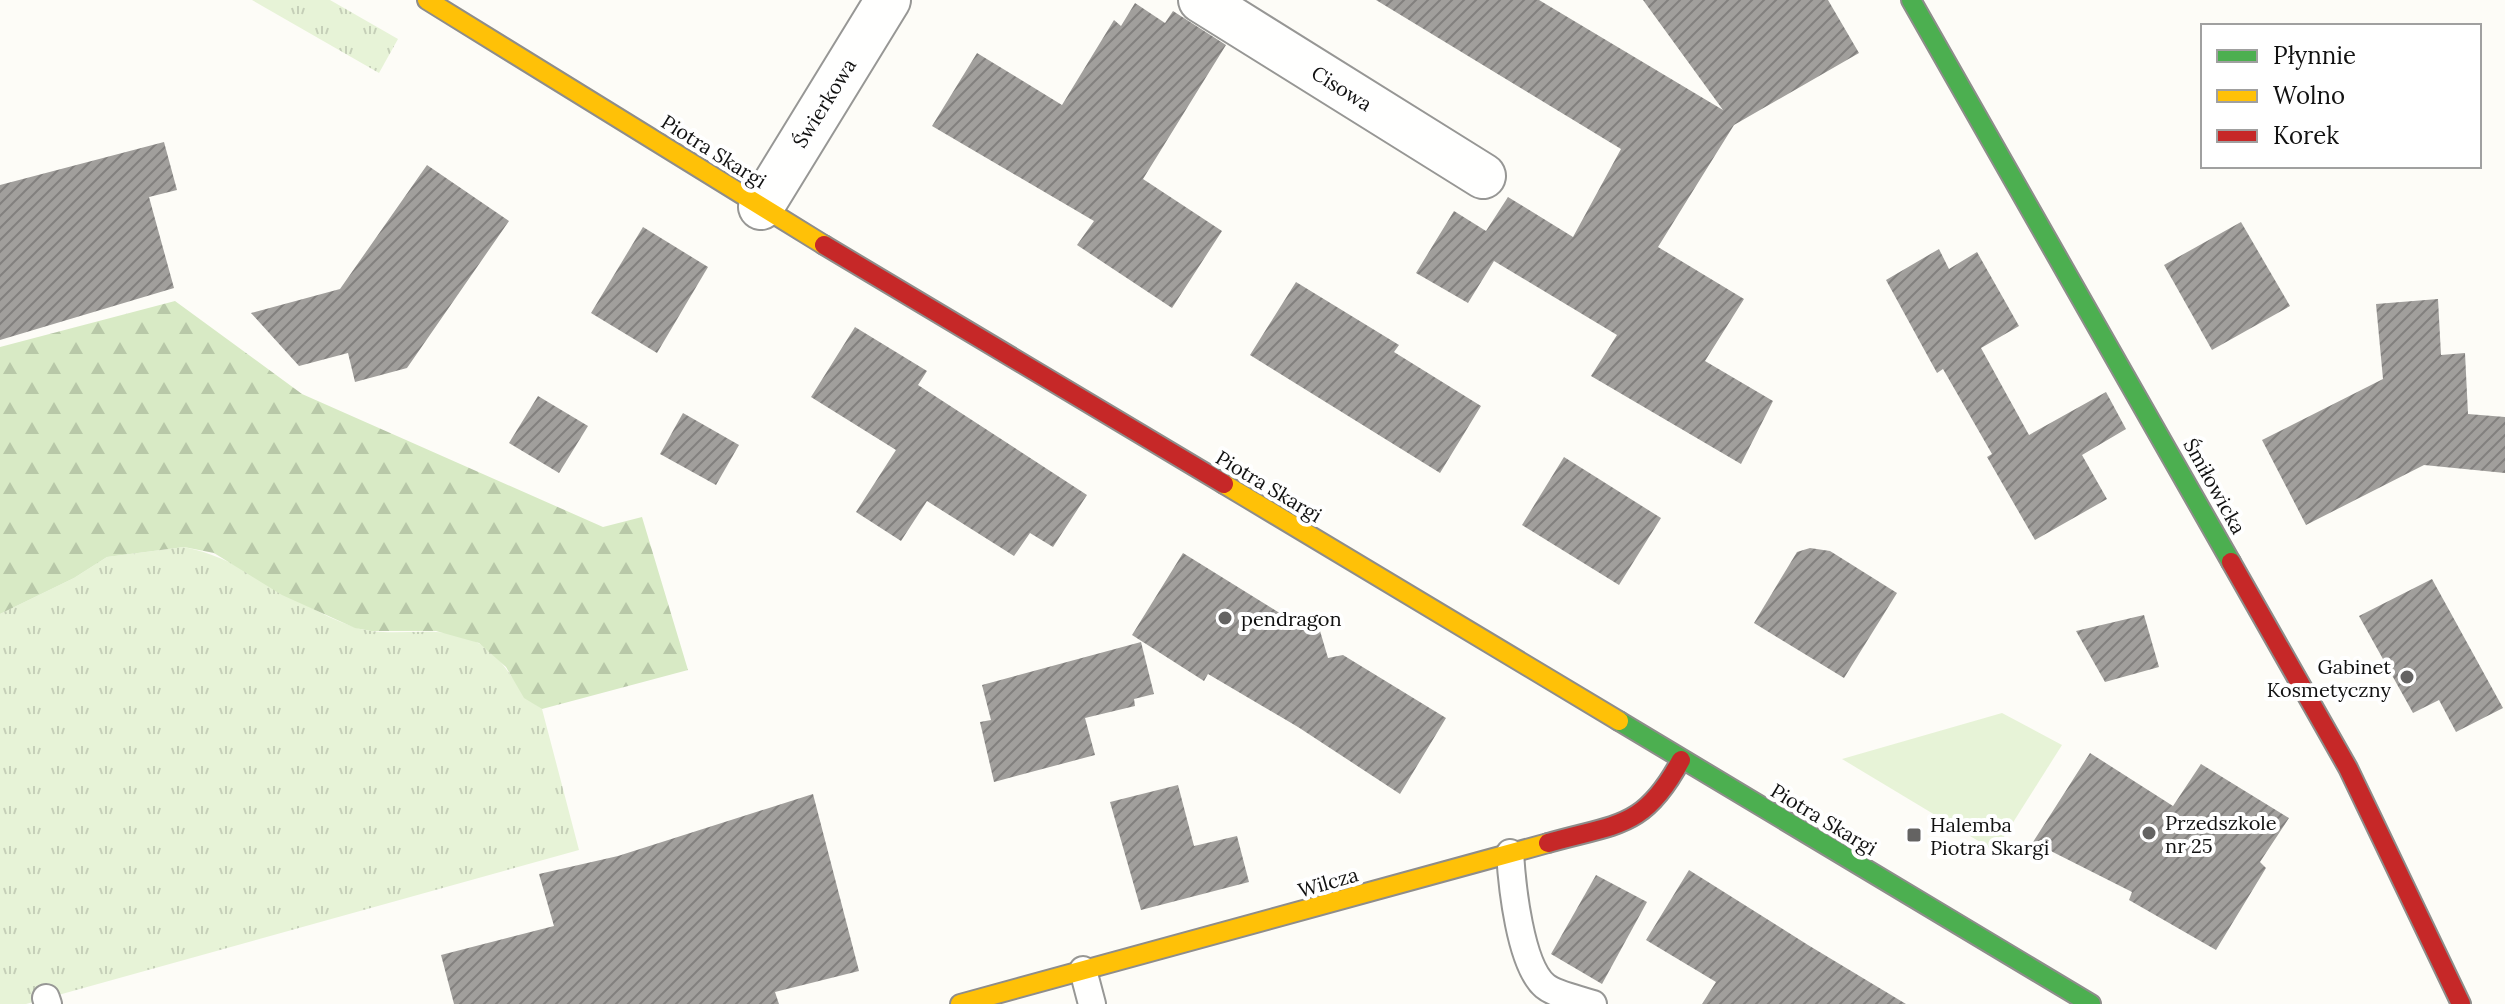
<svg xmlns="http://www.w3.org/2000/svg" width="2505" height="1004" viewBox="0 0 2505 1004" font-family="Lora,serif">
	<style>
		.grass { fill: url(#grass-tufts) }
		.forest { fill: url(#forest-firs) }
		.park { fill: #e7f3d7 }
		.building { fill: url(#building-hatch) }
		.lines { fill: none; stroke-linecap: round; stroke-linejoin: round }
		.lane-casing { stroke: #979795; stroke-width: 30 }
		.street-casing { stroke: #979795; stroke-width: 48 }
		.fast-casing { stroke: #8e8d8b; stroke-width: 22 }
		.slow-casing { stroke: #8e8d8b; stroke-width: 22 }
		.jam-casing { stroke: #8e8d8b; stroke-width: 22 }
		.lane { stroke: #fffffe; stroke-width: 26 }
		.street { stroke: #fffffe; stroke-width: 44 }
		.fast { stroke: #4caf50; stroke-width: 18 }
		.slow { stroke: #ffc107; stroke-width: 18 }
		.jam { stroke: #c62828; stroke-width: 18 }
		.poi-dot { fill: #646362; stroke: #fff; stroke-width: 3 }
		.labels { text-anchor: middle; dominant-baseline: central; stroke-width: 8; stroke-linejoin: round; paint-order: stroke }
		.street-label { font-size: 20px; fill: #111; stroke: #fff }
		.poi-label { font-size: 20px; fill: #111; stroke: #fff; text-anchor: start }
	</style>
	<defs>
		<pattern id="grass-tufts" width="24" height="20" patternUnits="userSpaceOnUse" patternTransform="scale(2)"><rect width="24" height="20" fill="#e7f3d7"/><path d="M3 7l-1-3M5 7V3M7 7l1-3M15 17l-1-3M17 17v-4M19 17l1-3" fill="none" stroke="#c5cfb8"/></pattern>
		<pattern id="forest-firs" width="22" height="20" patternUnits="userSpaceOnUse" patternTransform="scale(2)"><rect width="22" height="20" fill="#d8eac5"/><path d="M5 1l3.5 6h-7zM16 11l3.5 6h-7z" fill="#b8c8a8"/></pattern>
		<pattern id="building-hatch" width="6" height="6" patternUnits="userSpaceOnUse" patternTransform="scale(2)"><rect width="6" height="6" fill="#a19f9c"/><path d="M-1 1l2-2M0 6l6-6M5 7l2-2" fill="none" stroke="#82807e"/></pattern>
	</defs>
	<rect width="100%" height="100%" fill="#fdfcf7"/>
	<g class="grass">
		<path d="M252 0H330L398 39 379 73Z"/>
		<path d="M184 547C245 559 295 607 354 627 395 641 440 620 480 644 508 660 515 692 542 709L579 850 26 1004H0V614L74 578 107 557Z"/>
	</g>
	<path class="forest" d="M175 301 302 394 603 527 642 517 688 670 542 709 524 698 506 667 479 643 436 631H371L355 628 282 595 214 553 184 547 107 557 74 578 0 614V347Z"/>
	<path class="park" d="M2002 713 2062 745 1995 851 1842 759Z"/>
	<g class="building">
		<path d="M1376 0H1539L1723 110 1643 0H1828L1859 53 1734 125 1658 247 1744 299 1705 361 1773 401 1741 464 1591 376 1617 335 1494 261 1468 303 1416 273 1454 211 1486 231 1508 197 1573 237 1621 149Z"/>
		<path d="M1135 3 1165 23 1173 11 1226 45 1143 179 1222 231 1172 308 1077 245 1094 221 932 126 977 53 1062 105 1114 20 1121 26Z"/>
		<path d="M164 142 177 190 149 197 174 288 0 340V185Z"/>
		<path d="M427 165 509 221 407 368 355 382 348 353 299 366 251 313 340 289Z"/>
		<path d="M2241 222 2290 306 2212 350 2164 265Z"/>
		<path d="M643 227 708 267 657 353 591 313Z"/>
		<path d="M1939 249 1949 269 1977 252 2019 326 1981 348 2029 435 2106 392 2126 429 2082 455 2107 499 2035 540 1987 457 1992 454 1943 369 1937 373 1886 280Z"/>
		<path d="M1296 282 1399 345 1394 352 1481 406 1440 473 1250 355Z"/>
		<path d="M2438 299 2441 355 2465 353 2468 414 2505 417V473L2424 465 2306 525 2262 440 2383 379 2376 304Z"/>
		<path d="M855 327 927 371 918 385 1087 495 1053 547 1030 533 1014 556 927 501 901 541 856 512 896 450 811 397Z"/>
		<path d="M538 396 588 426 559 473 509 443Z"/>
		<path d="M683 413 739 445 716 485 660 454Z"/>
		<path d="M1564 457 1661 518 1619 585 1522 525Z"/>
		<path d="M1810 548 1830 551 1897 593 1844 678 1754 623 1797 552Z"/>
		<path d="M1183 553 1302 627 1318 624 1328 658 1343 655 1446 718 1400 794 1298 727 1208 674 1204 681 1132 635Z"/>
		<path d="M2432 579 2503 708 2456 732 2439 700 2413 713 2359 616Z"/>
		<path d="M2144 615 2159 667 2105 682 2076 631Z"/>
		<path d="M1141 642 1154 694 1134 699 1135 706 1085 718 1095 755 994 782 980 722 991 720 982 685Z"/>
		<path d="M2090 753 2173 806 2201 764 2289 818 2260 862 2266 868 2216 950 2129 900 2132 892 2033 842Z"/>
		<path d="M1178 785 1194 846 1237 836 1249 882 1141 910 1110 802Z"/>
		<path d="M813 794 859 971 775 992 779 1004H454L441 955 554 926 539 874 618 856Z"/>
		<path d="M1689 870 1808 945 1906 1004H1702L1716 982 1646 940Z"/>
		<path d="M1596 875 1647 902 1602 984 1551 954Z"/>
	</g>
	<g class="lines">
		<g class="lane-casing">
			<g id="lane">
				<path d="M1510 853C1512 885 1520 965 1545 986 1556 995 1579 999 1593 1004"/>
				<path d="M1083 970 1092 1004"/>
				<path d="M46 998 48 1004"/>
			</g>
		</g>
		<g class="street-casing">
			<g id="street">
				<path d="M1201 0 1483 176"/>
				<path d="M761 207 888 0"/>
			</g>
		</g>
		<g class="fast-casing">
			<g id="fast">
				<path d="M1911 0 2231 562"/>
				<path d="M1619 721 2091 1004"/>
			</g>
		</g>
		<g class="slow-casing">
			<g id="slow">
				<path d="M427 0 824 245"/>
				<path d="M1224 484 1619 721"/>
				<path d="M960 1004 1548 843"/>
			</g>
		</g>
		<g class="jam-casing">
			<g id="jam">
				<path d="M824 245 1224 484"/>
				<path d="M2231 562 2348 768 2461 1004"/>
				<path d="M1548 843C1618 823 1644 829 1681 760"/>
			</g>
		</g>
		<use href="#lane" class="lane"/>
		<use href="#street" class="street"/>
		<use href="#fast" class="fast"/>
		<use href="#slow" class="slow"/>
		<use href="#jam" class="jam"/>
	</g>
	<g class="poi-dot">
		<circle cx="1225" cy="618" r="8"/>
		<circle cx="2407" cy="677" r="8"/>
		<circle cx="2149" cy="833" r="8"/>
		<rect x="1906" y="827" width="16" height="16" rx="4"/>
	</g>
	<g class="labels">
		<g class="street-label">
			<text transform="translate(1342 88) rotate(32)">Cisowa</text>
			<text transform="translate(824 103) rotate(-58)">Świerkowa</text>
			<text transform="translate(714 151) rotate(32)">Piotra Skargi</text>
			<text transform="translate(1269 486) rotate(31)">Piotra Skargi</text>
			<text transform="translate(2215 486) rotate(61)">Śmiłowicka</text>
			<text transform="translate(1824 819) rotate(31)">Piotra Skargi</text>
			<text transform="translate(1328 882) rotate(-16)">Wilcza</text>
		</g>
		<g class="poi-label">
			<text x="1241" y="618">pendragon</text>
			<text x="2391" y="666" text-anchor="end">Gabinet<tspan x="2391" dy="23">Kosmetyczny</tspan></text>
			<text x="2165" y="822">Przedszkole<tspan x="2165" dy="23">nr 25</tspan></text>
			<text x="1930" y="824">Halemba<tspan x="1930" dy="23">Piotra Skargi</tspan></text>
		</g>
	</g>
	<rect x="2201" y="24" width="280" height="144" fill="#ffffff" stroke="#a0a0a0" stroke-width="2"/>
	<rect x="2217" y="50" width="40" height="12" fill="#4caf50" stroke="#a0a0a0" stroke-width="2"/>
	<text x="2273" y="64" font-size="24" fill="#111111">Płynnie</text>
	<rect x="2217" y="90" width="40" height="12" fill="#ffc107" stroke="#a0a0a0" stroke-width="2"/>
	<text x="2273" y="104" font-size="24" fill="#111111">Wolno</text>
	<rect x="2217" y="130" width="40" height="12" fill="#c62828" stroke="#a0a0a0" stroke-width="2"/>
	<text x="2273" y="144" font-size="24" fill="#111111">Korek</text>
</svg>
